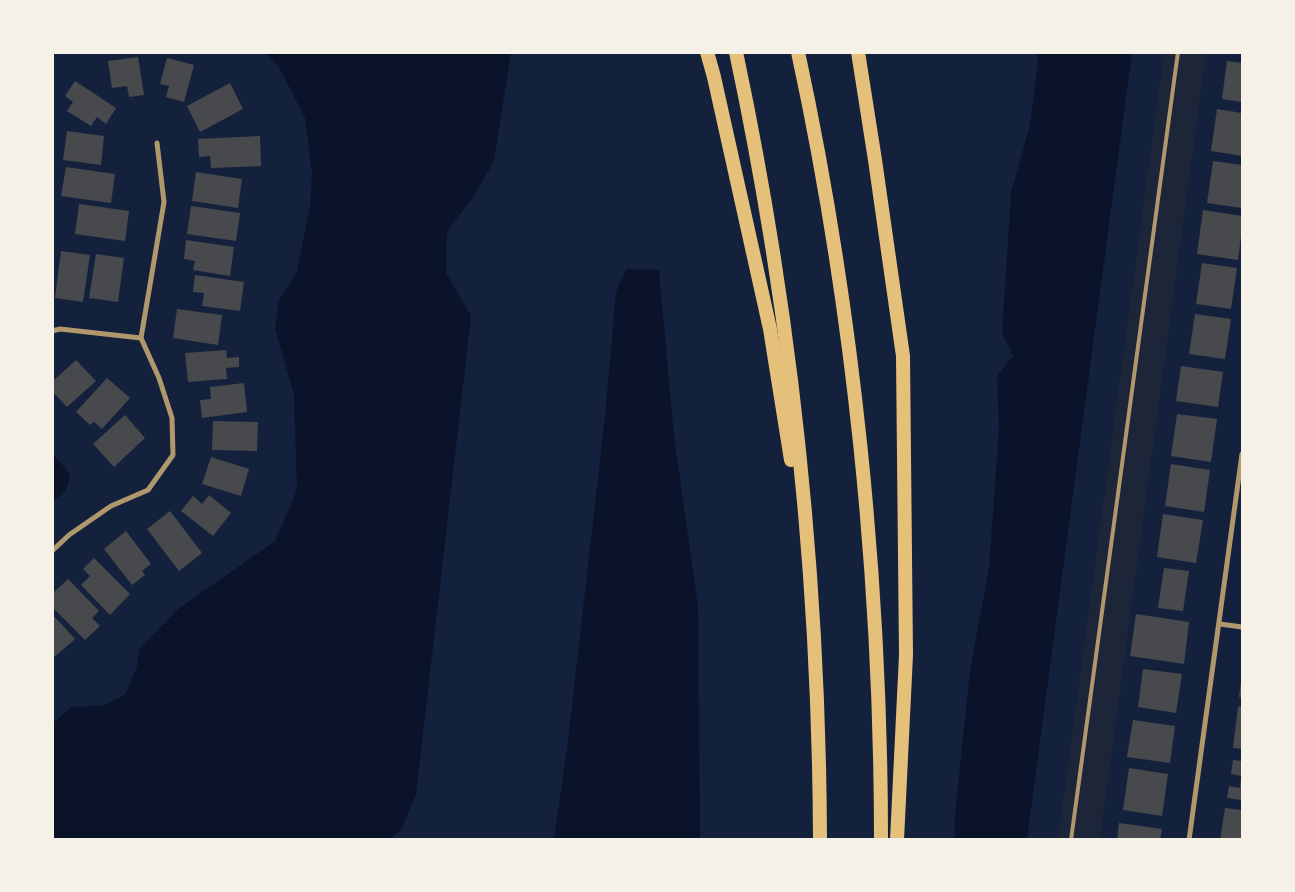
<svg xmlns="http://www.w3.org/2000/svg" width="1295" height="892" viewBox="0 0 1295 892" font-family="Poppins,sans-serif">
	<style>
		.green { fill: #1d2539 }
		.water { fill: #0b132b }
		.building { fill: #48494c }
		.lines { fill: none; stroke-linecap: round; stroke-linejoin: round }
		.service { stroke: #b1986c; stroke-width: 4 }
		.minor { stroke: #b1986c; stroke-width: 5 }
		.motorway { stroke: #e5c07b; stroke-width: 14 }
	</style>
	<rect width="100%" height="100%" fill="#14213d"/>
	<path class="green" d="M1164 53H1206L1100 839 1058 840Z"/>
	<g class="water">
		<path d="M265 53H511L494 161 475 194 447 231 446 273 471 316 416 795 401 830 390 839H53V723L72 707 105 705 126 694 137 666 140 648 178 609 275 541 297 490 294 394 275 329 279 300 297 272 310 206 312 173 305 118 279 67Z"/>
		<path d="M1037 53H1132L1027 839H954L955 816 970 670 989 568 999 429 997 376 1013 356 1002 333 1011 193 1030 125 1038 62Z"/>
		<path d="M626 269 659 270 674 436 698 606 700 839H554L568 741 605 416 616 292Z"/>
		<path d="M53 454 70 474C68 488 66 493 53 500Z"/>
	</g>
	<g class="building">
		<path d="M138 57 144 95 129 97 127 86 112 88 108 61Z"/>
		<path d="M167 58 194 65 184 102 166 97 169 86 160 84Z"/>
		<path d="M1227 61 1242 63V102L1222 99Z"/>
		<path d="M75 81 116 108 106 124 97 117 91 126 67 111 73 102 65 96Z"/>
		<path d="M230 83 243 109 200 132 187 106Z"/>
		<path d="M1217 109 1242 113V156L1211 151Z"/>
		<path d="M67 131 104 136 101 165 63 160Z"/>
		<path d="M260 136 261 166 211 168 210 156 199 157 198 139Z"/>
		<path d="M1213 161 1242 165V208L1207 203Z"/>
		<path d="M66 167 115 174 111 203 61 196Z"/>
		<path d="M196 172 242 179 238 208 192 201Z"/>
		<path d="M79 204 129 211 125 241 75 234Z"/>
		<path d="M191 206 240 213 236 241 187 234Z"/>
		<path d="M1203 210 1242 216V228L1238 260 1197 254Z"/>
		<path d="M186 240 234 247 230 276 193 270 195 261 184 259Z"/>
		<path d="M61 251 90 255 83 302 55 298Z"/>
		<path d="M96 254 124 258 118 302 89 298Z"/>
		<path d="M1202 263 1237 268 1231 309 1196 304Z"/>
		<path d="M195 275 244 282 240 311 202 306 204 293 193 292Z"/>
		<path d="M177 309 222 315 218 345 173 338Z"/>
		<path d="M1195 314 1231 319 1225 359 1189 354Z"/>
		<path d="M226 350 227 358 239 357V367L226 368 227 379 188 382 185 353Z"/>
		<path d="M76 360 96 381 67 407 52 391V382Z"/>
		<path d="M1181 366 1223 372 1218 407 1176 401Z"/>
		<path d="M107 378 130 398 102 429 94 422 90 425 76 412Z"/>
		<path d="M244 383 247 412 202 418 200 400 211 399 210 387Z"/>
		<path d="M1177 414 1217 419 1211 462 1171 456Z"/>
		<path d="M125 415 145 438 114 467 93 444Z"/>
		<path d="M213 421 258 422 257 451 212 450Z"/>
		<path d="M211 457 249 469 241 496 202 484Z"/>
		<path d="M1171 464 1210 470 1204 512 1165 506Z"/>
		<path d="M209 495 231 513 213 536 181 511 193 496 202 504Z"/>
		<path d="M170 511 202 553 179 571 147 529Z"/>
		<path d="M1163 514 1203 520 1196 563 1157 557Z"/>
		<path d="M126 531 151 564 142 571 145 575 132 585 104 549Z"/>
		<path d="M94 558 130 594 110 615 81 585 90 576 83 569Z"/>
		<path d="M1164 568 1189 571 1183 611 1158 608Z"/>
		<path d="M68 579 99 611 92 618 100 626 85 640 52 607V594Z"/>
		<path d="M52 614 75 639 53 658 52 657Z"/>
		<path d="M1136 614 1189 622 1184 664 1130 656Z"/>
		<path d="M1143 669 1182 674 1176 713 1138 707Z"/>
		<path d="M1241 682H1242V697H1239Z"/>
		<path d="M1238 706 1242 707V749L1233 748Z"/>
		<path d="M1133 720 1175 726 1170 763 1127 757Z"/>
		<path d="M1233 760 1242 761V776L1231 774Z"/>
		<path d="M1129 768 1168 774 1162 816 1123 810Z"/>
		<path d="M1241 778 1242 800 1227 798 1229 786 1240 788Z"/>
		<path d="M1225 808 1242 810V840H1220Z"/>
		<path d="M1119 823 1162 829 1160 840H1117Z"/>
	</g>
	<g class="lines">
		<path class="service" d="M1071 840 1178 52"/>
		<g class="minor">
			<path d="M52 331 60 329 141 338"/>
			<path d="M52 551 69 535 111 506 148 490 173 455 172 418 159 378 141 338 164 202 157 143"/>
			<path d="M1220 624 1242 627"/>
			<path d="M1189 840 1242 454"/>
		</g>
		<g class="motorway">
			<path d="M707 52 714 77 770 329 791 460"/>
			<path d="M736 52C791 311 819 576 820 840"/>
			<path d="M798 52C853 307 881 579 881 840"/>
			<path d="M858 52 875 160 903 356 906 655 897 840"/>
		</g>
	</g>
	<rect width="1295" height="892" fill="none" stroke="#f6f1e7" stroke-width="108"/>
</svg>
